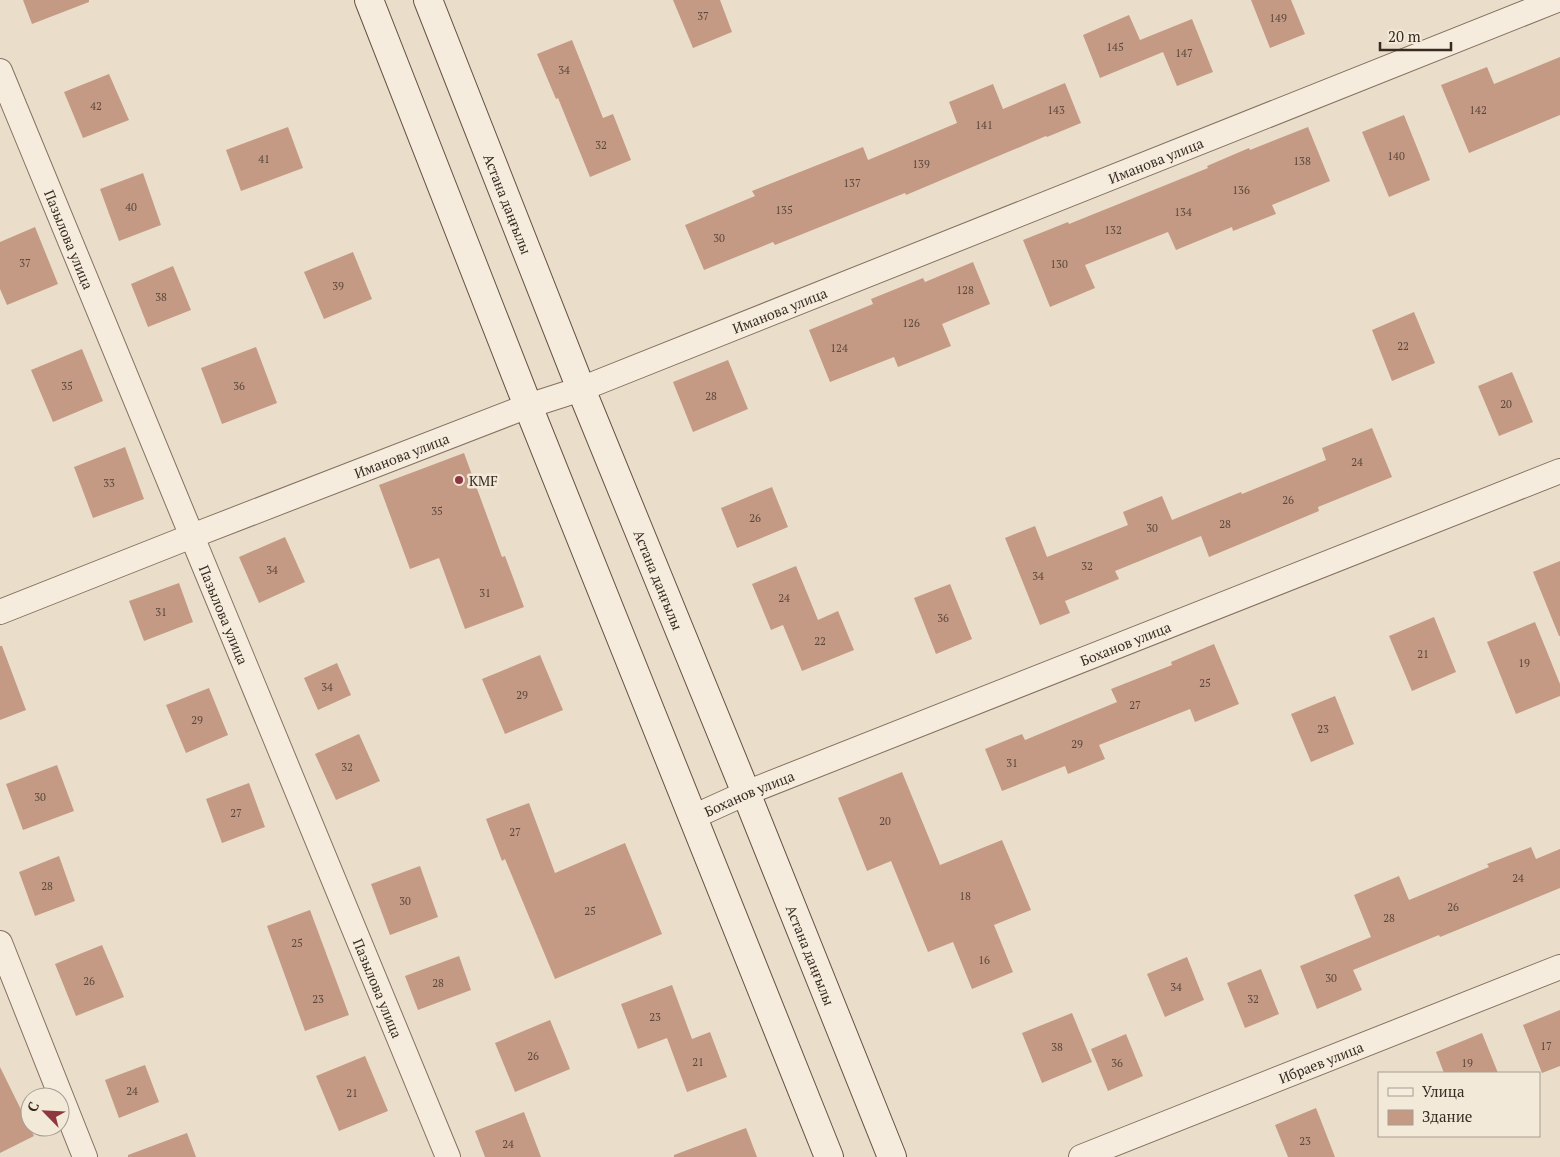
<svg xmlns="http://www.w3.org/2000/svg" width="1560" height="1157" viewBox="0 0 1560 1157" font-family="'PT Serif',serif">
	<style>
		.building { fill: #c49a85 }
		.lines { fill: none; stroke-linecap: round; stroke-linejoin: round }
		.street-casing { stroke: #857160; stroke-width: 26 }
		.secondary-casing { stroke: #675243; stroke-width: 30 }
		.street { stroke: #f6ecdd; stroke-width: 24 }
		.secondary { stroke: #f6ecdd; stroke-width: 28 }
		.poi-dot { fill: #8e373f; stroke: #f3e9d9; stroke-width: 2 }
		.labels { text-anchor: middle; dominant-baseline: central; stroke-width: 5; stroke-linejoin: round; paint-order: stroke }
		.number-label { font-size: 11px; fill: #5b473b }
		.street-label { font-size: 14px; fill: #382b22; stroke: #f3e9d9 }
		.poi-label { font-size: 14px; fill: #382b22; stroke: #f3e9d9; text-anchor: start }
	</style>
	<rect width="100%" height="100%" fill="#eadeca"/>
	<g class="building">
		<path d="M23 0H89V2L32 24Z"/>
		<path d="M673 0H720L732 32 693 48Z"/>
		<path d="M1251 0H1291L1305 34 1270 48Z"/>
		<path d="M1129 15 1140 40 1192 19 1213 72 1177 86 1163 52 1100 78 1083 35Z"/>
		<path d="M572 40 603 118 613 114 631 160 590 177 558 98 556 99 537 54Z"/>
		<path d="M1560 57V115L1469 153 1441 85 1487 67 1494 84Z"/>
		<path d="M109 74 129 120 83 138 64 92Z"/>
		<path d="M1065 83 1081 123 1047 137 1046 136 906 195 905 193 775 245 773 242 704 270 685 225 755 196 752 191 863 147 868 160 957 123 949 102 993 84 1003 109Z"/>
		<path d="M1404 115 1430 180 1389 197 1362 132Z"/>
		<path d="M288 127 303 168 241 191 226 150Z"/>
		<path d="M1308 127 1330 181 1272 205 1276 214 1233 231 1232 227 1176 250 1168 232 1085 265 1095 288 1050 307 1023 240 1068 222 1069 224 1208 168 1207 166 1249 148 1250 150Z"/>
		<path d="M143 173 161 225 119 241 100 189Z"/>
		<path d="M35 227 58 284 7 305 0 289V242Z"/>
		<path d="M353 252 372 299 324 319 304 272Z"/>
		<path d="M973 262 990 304 942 324 951 346 898 367 894 357 830 382 809 330 873 304 871 299 923 278 925 282Z"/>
		<path d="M173 266 191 310 148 327 131 284Z"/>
		<path d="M1414 312 1435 363 1392 381 1372 330Z"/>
		<path d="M256 347 277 403 222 424 201 368Z"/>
		<path d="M82 349 103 401 53 422 31 370Z"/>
		<path d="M728 360 748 409 693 432 673 382Z"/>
		<path d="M1512 372 1533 422 1499 436 1478 386Z"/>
		<path d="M1372 428 1392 477 1318 507 1319 511 1209 557 1201 536 1115 571 1119 579 1065 601 1070 613 1040 625 1005 538 1035 526 1047 557 1128 525 1123 512 1162 496 1172 520 1241 492 1242 494 1326 460 1322 448Z"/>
		<path d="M125 447 144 499 93 518 74 467Z"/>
		<path d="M464 453 502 557 505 556 524 607 465 629 439 558 410 569 379 485Z"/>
		<path d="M772 487 788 527 737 548 721 508Z"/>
		<path d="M285 537 305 582 259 603 239 557Z"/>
		<path d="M1560 561V636H1559L1533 572Z"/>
		<path d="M796 566 818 620 838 611 854 650 802 671 783 625 771 630 752 584Z"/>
		<path d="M179 583 193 622 144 641 129 601Z"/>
		<path d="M950 584 972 639 936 654 914 598Z"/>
		<path d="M1434 617 1456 672 1412 691 1389 636Z"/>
		<path d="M1535 622 1560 684V696L1516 714 1487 642Z"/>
		<path d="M1214 644 1239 704 1195 722 1190 709 1099 745 1105 759 1068 774 1065 766 1002 791 985 749 1022 734 1025 740 1117 702 1111 689 1172 665 1171 662Z"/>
		<path d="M0 646H2L26 710 0 720Z"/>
		<path d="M540 655 563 710 505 734 482 679Z"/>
		<path d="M337 663 351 695 318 710 304 678Z"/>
		<path d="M209 688 228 735 186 753 166 705Z"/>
		<path d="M1335 696 1354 744 1311 762 1291 714Z"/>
		<path d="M359 734 380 781 336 800 315 754Z"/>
		<path d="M57 765 74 811 23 830 6 784Z"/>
		<path d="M902 772 940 865 1002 840 1031 910 994 925 1013 972 972 989 953 942 928 952 891 861 867 871 838 798Z"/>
		<path d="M249 783 265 827 222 843 206 799Z"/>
		<path d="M529 803 555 873 625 843 662 934 555 979 505 859 502 861 486 819Z"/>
		<path d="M1531 847 1536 859 1560 849V888L1440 937 1439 935 1353 970 1362 990 1317 1009 1300 966 1371 937 1354 895 1399 876 1409 900 1489 867 1487 864Z"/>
		<path d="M59 856 75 901 35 916 19 872Z"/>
		<path d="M420 866 438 917 390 935 371 884Z"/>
		<path d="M310 910 349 1015 305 1031 267 926Z"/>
		<path d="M102 945 124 997 76 1016 55 964Z"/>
		<path d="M459 956 471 990 418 1010 405 976Z"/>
		<path d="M1187 957 1204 1000 1165 1017 1147 974Z"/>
		<path d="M1261 969 1279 1014 1245 1028 1227 983Z"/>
		<path d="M672 985 692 1039 710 1032 727 1077 687 1092 667 1038 638 1049 621 1004Z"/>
		<path d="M1560 1010V1066L1542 1073 1523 1025Z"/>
		<path d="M1072 1013 1092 1062 1042 1083 1022 1033Z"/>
		<path d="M550 1020 570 1069 515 1092 495 1043Z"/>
		<path d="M1482 1033 1498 1073H1444L1436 1052Z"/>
		<path d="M1126 1034 1143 1076 1108 1091 1091 1049Z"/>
		<path d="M365 1056 388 1111 339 1131 316 1076Z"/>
		<path d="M145 1065 159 1102 119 1118 105 1080Z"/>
		<path d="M0 1067 34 1136 0 1153Z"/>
		<path d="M1316 1108 1335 1157H1288L1275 1125Z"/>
		<path d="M524 1112 541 1157H485L475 1131Z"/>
		<path d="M746 1128 757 1157H674V1155Z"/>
		<path d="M187 1133 196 1157H128V1155Z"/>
	</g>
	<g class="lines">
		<g class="street-casing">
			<g id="street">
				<path id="s1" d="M0 71 448 1157"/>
				<path id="s2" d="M0 612 192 536 528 406 581 389 1557 0"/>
				<path id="s3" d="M693 817 746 793 1560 471"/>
				<path d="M0 943 85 1157"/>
				<path id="s4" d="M1081 1157 1560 967"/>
			</g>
		</g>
		<g class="secondary-casing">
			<g id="secondary">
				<path d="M369 0 528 406 829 1157"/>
				<path id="s5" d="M428 0 581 389 746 793 892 1157"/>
			</g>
		</g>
		<use href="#street" class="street"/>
		<use href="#secondary" class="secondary"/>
	</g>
	<circle class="poi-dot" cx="459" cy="480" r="5"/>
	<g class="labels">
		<g class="number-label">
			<text x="703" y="16">37</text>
			<text x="1278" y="18">149</text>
			<text x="1115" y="47">145</text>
			<text x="1184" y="53">147</text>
			<text x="564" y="70">34</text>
			<text x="96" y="106">42</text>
			<text x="1056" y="110">143</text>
			<text x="1478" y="110">142</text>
			<text x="984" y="125">141</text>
			<text x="601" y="145">32</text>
			<text x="1396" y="156">140</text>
			<text x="264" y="159">41</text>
			<text x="1302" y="161">138</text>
			<text x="921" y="164">139</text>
			<text x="852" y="183">137</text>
			<text x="1241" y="190">136</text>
			<text x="131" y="207">40</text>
			<text x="784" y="210">135</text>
			<text x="1183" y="212">134</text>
			<text x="1113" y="230">132</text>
			<text x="719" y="238">30</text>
			<text x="25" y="263">37</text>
			<text x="1059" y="264">130</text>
			<text x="338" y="286">39</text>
			<text x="965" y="290">128</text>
			<text x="161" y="297">38</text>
			<text x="911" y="323">126</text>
			<text x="1403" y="346">22</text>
			<text x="839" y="348">124</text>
			<text x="67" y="386">35</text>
			<text x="239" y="386">36</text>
			<text x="711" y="396">28</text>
			<text x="1506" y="404">20</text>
			<text x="1357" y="462">24</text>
			<text x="109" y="483">33</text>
			<text x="1288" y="500">26</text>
			<text x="437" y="511">35</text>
			<text x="755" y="518">26</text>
			<text x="1225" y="524">28</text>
			<text x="1152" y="528">30</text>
			<text x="1087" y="566">32</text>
			<text x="272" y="570">34</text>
			<text x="1038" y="576">34</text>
			<text x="485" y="593">31</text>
			<text x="784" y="598">24</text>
			<text x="161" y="612">31</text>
			<text x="943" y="618">36</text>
			<text x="820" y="641">22</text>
			<text x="1423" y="654">21</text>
			<text x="1524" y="663">19</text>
			<text x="1205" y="683">25</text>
			<text x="327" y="687">34</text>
			<text x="522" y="695">29</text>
			<text x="1135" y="705">27</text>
			<text x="197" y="720">29</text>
			<text x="1323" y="729">23</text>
			<text x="1077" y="744">29</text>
			<text x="1012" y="763">31</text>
			<text x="347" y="767">32</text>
			<text x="40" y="797">30</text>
			<text x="236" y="813">27</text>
			<text x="885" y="821">20</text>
			<text x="515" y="832">27</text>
			<text x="1518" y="878">24</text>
			<text x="47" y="886">28</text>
			<text x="965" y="896">18</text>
			<text x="405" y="901">30</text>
			<text x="1453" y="907">26</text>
			<text x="590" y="911">25</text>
			<text x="1389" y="918">28</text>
			<text x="297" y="943">25</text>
			<text x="984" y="960">16</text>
			<text x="1331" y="978">30</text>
			<text x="89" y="981">26</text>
			<text x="438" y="983">28</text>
			<text x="1176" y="987">34</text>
			<text x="318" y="999">23</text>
			<text x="1253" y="999">32</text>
			<text x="655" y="1017">23</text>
			<text x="1546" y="1046">17</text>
			<text x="1057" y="1047">38</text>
			<text x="533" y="1056">26</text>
			<text x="698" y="1062">21</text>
			<text x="1117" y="1063">36</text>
			<text x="1467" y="1063">19</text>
			<text x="132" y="1091">24</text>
			<text x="352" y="1093">21</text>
			<text x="1305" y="1141">23</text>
			<text x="508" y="1144">24</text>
		</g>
		<g class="street-label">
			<text stroke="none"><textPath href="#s2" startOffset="1241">Иманова улица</textPath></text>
			<text stroke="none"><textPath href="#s5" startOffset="219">Астана даңғылы</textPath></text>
			<text stroke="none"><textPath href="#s1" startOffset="182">Пазылова улица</textPath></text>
			<text stroke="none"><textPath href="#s2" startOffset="836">Иманова улица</textPath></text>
			<text stroke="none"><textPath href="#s2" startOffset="431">Иманова улица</textPath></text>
			<text stroke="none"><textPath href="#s5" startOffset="624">Астана даңғылы</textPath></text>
			<text stroke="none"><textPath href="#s1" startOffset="588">Пазылова улица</textPath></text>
			<text stroke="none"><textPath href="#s3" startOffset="466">Боханов улица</textPath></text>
			<text stroke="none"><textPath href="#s3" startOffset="61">Боханов улица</textPath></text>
			<text stroke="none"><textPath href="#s5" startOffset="1029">Астана даңғылы</textPath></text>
			<text stroke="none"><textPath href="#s1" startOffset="992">Пазылова улица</textPath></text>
			<text stroke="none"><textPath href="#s4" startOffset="258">Ибраев улица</textPath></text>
		</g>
		<g class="poi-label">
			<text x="469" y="480">KMF</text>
		</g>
	</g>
	<rect x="1378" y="1072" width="162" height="65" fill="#f3e9d9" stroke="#a89d90"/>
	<rect x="1388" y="1088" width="25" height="8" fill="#f6ecdd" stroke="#a89d90"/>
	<text x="1422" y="1097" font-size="15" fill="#382b22">Улица</text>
	<rect x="1388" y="1110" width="25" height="15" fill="#c49a85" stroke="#a89d90"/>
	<text x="1422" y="1122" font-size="15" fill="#382b22">Здание</text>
	<g transform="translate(45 1112) rotate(294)"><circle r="24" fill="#f3e9d9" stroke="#a89d90"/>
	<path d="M0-4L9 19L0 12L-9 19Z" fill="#8e373f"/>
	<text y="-8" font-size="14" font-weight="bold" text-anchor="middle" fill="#382b22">С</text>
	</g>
	<path d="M1380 42v8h71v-8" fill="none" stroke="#382b22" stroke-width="2.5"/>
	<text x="1388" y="42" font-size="15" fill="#382b22" stroke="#f3e9d9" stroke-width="4" paint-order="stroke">20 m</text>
</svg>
